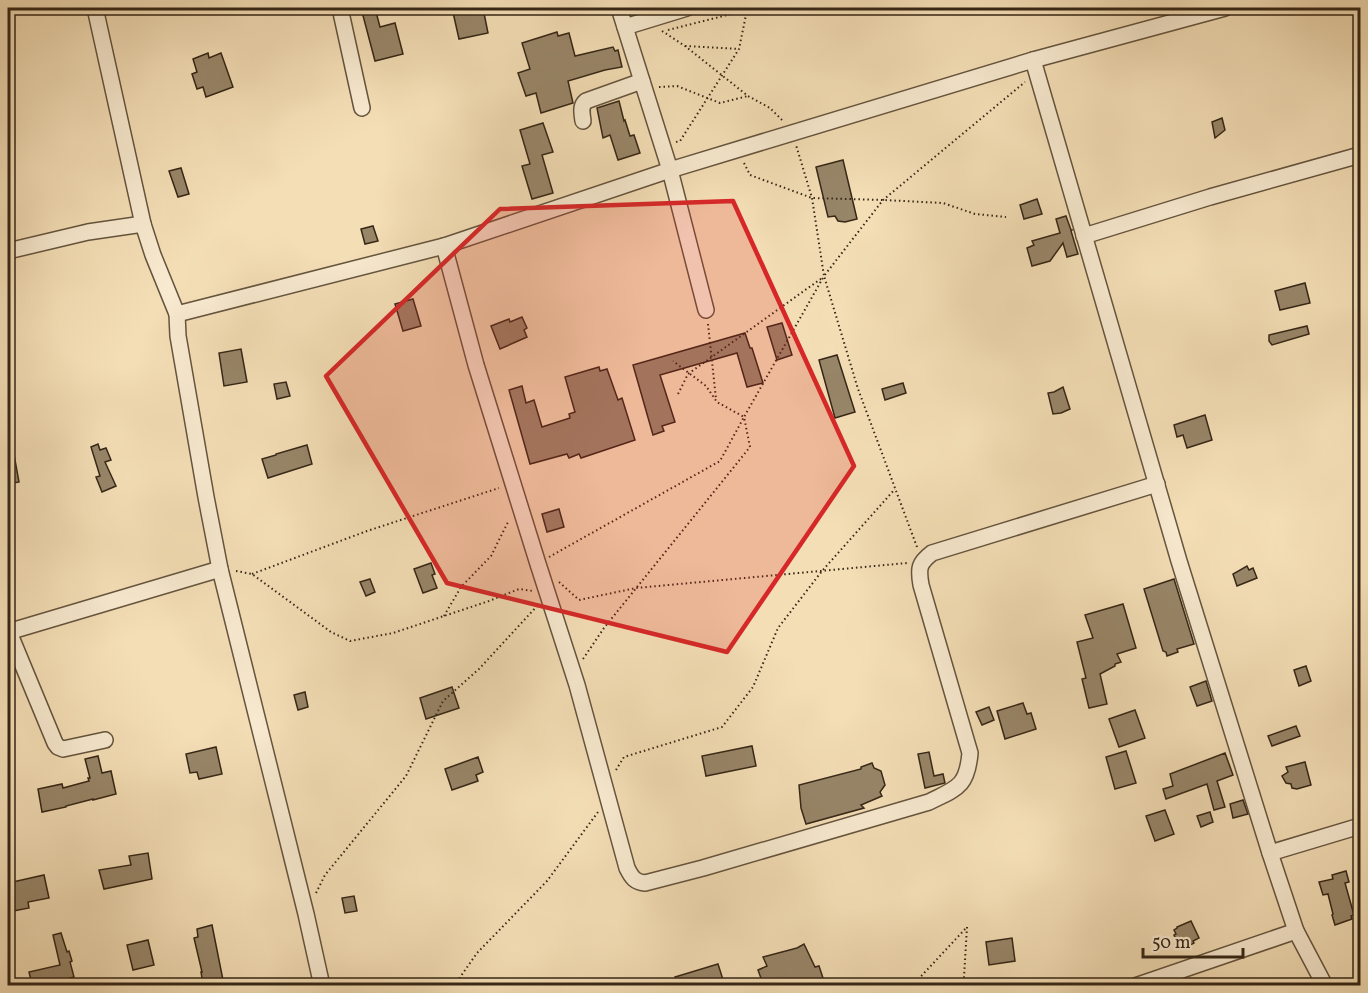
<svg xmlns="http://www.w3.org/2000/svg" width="1368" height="993" viewBox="0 0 1368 993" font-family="Vollkorn,serif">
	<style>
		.building { fill: #988669; stroke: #352616; stroke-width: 1.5 }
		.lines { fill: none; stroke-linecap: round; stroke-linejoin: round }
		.minor-casing { stroke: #65543e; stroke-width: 18 }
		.path { stroke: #352616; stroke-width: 2; stroke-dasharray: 1.5 3; stroke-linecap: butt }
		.minor { stroke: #f8ead0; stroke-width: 15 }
		.marked { fill: #d62828; fill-opacity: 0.2; stroke: #d62828; stroke-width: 4.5; stroke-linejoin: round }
	</style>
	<rect width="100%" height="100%" fill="#f4deb6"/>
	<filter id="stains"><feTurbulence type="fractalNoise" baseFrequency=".00333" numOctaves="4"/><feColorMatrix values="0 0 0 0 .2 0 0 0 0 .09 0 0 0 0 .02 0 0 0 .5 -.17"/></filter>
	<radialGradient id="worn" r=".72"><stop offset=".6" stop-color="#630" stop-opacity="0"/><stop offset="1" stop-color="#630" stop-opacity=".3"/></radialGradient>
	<g class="building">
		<path d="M361 8H375L380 27 395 23 403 54 375 61Z"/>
		<path d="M452 8H483L488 33 459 39Z"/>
		<path d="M557 32 558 36 569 33 575 56 613 47 615 51 618 50 622 67 605 70 568 81 573 103 541 113 536 93 526 96 518 73 530 69 522 43Z"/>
		<path d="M208 53 209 58 221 53 233 87 206 97 203 87 197 89 192 74 197 72 193 59Z"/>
		<path d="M619 101 624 121 625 120 630 136 634 135 640 153 618 160 610 135 603 138 597 108Z"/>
		<path d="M1222 118 1225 130 1215 138 1212 122Z"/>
		<path d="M543 123 553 152 542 155 553 193 532 199 522 166 530 164 520 130Z"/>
		<path d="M843 160 857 219 845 222 838 221 835 216 828 217 816 167Z"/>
		<path d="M181 168 189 194 178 197 169 171Z"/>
		<path d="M1037 199 1042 214 1024 219 1020 205Z"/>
		<path d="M1066 216 1071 230H1072L1071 231 1078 254 1067 257 1063 243 1050 261 1032 266 1027 248 1034 245 1032 241 1060 233 1056 219Z"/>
		<path d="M373 226 378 241 365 244 361 229Z"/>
		<path d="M1305 283 1310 303 1280 310 1275 291Z"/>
		<path d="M413 299 421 326 403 331 395 304Z"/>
		<path d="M522 317 527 328 524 330 527 337 500 349 491 326 509 319 510 322Z"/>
		<path d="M782 323 792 355 777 360 767 327Z"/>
		<path d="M1307 326 1309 334 1272 345 1269 341V335Z"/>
		<path d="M745 333 750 348H752L763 383 747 387 737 353 660 375 675 422 662 426 664 431 653 435 633 365Z"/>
		<path d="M241 349 247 382 224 386 219 353Z"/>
		<path d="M837 355 855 412 835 418 819 360Z"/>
		<path d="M599 367 600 371 607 369 618 400 622 398 635 440 581 458 579 454 569 458 567 454 530 464 509 390 522 386 526 403 534 400 542 427 570 418 569 414 575 412 565 377Z"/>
		<path d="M286 382 290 396 277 399 274 384Z"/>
		<path d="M903 383 906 393 885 400 882 389Z"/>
		<path d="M1063 387 1070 409 1061 413 1053 414 1048 393 1054 392Z"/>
		<path d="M1205 415 1212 440 1187 448 1183 435 1177 437 1174 425Z"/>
		<path d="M98 444 100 450 106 448 111 460 105 462 116 486 102 492 96 477 100 476 91 447Z"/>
		<path d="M307 445 312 464 268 478 262 459 276 455V454Z"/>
		<path d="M8 449H13L19 482 8 484Z"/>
		<path d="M559 509 564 527 547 532 542 514Z"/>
		<path d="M431 563 435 574 432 575 437 588 423 593 414 569Z"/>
		<path d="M1247 566 1249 570 1253 568 1257 578 1237 586 1233 574Z"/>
		<path d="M370 579 375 592 366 596 360 582Z"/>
		<path d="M1174 579 1194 644 1177 649 1178 652 1167 656 1166 652 1163 651 1144 589Z"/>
		<path d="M1123 604 1136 648 1117 654 1121 662 1115 664V666L1100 674 1107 704 1089 708 1082 679 1086 678 1077 642 1093 638 1085 615Z"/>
		<path d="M1306 666 1311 681 1299 686 1294 670Z"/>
		<path d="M1206 681 1212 701 1197 706 1190 687Z"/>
		<path d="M452 687 459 708 426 719 420 698Z"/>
		<path d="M305 692 308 707 298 710 294 695Z"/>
		<path d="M1023 703 1027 714 1031 713 1036 729 1005 739 997 711Z"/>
		<path d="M989 707 994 720 982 725 976 712Z"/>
		<path d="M1135 710 1145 738 1119 747 1109 719Z"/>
		<path d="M1296 726 1300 736 1272 746 1268 736Z"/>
		<path d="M752 746 756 766 706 776 702 756Z"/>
		<path d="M216 747 222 774 199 779 197 772 190 773 186 754Z"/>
		<path d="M1126 751 1136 783 1115 789 1106 757Z"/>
		<path d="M929 752 934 776 943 774 945 783 925 788 918 754Z"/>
		<path d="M1225 753 1233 775 1217 781 1225 807 1214 810 1207 784 1166 799 1163 789 1173 786 1170 774Z"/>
		<path d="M98 756 102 773 111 771 116 794 93 800V799L66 806V807L42 812 38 789 62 784 63 788 89 781 88 778H90L85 759Z"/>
		<path d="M478 757 483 772 476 775 478 781 452 790 445 769Z"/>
		<path d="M1305 762 1311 785 1297 789 1292 788 1291 784 1286 783 1282 776 1288 772 1286 767Z"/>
		<path d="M872 763 874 768 881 771 885 785 880 792 882 796 861 805 864 808 806 824 801 808 799 785 861 769V767Z"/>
		<path d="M1243 800 1248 814 1233 818 1230 804Z"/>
		<path d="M1165 810 1174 834 1155 841 1146 816Z"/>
		<path d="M1210 812 1213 822 1201 827 1197 816Z"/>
		<path d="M148 853 152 879 104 889 99 870 131 865 129 856Z"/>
		<path d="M1346 871 1349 882 1345 883 1354 915 1351 916 1352 919 1335 925 1332 915 1333 914 1328 894 1323 895 1319 882 1333 879 1332 875Z"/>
		<path d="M44 875 49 898 28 902 29 908 8 912V883Z"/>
		<path d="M354 896 357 911 345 913 342 898Z"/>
		<path d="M1191 921 1199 938 1193 941 1194 943 1185 948 1183 944 1179 946 1174 935 1176 934 1174 930 1177 928V927Z"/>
		<path d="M212 925 223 980 203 984 201 972H202L194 938 198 937 197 929Z"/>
		<path d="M61 933 67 952 69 951 72 961 70 962 74 977 48 984 47 981 32 984 29 972 60 965 53 935Z"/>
		<path d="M1012 938 1015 961 989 965 986 942Z"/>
		<path d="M148 940 154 965 133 970 127 945Z"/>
		<path d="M804 944 815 967 819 966 824 981 821 982 822 986H779L778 981 767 985 765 979 762 981 758 970 767 966 763 957 797 948Z"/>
		<path d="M718 964 725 986H678L675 977Z"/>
	</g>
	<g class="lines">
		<g class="minor-casing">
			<g id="minor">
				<path d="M95 8 143 224"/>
				<path d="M340 8 362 108"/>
				<path d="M619 8 670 170 706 310"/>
				<path d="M625 27 687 8"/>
				<path d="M1033 60 1179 561 1270 853 1296 931 1325 986"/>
				<path d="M583 121C582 113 580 106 586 101L642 81"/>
				<path d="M1084 236 1210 197 1360 155"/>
				<path d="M444 246 476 365 538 564 577 685 627 868C632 878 635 882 645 883L703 868 929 802C957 788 967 787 970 753L921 585C918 568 919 563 932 553L1157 484"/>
				<path d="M8 251 88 232 143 224 153 255 177 314 178 336 206 497 220 569 306 914 322 986"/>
				<path d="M177 314 444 246 670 170 1033 60 1225 8"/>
				<path d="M8 632 220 569"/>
				<path d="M9 632 55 743 58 747 63 749 105 740"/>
				<path d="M1270 853 1360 826"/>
				<path d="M1135 986 1296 931"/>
			</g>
		</g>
		<g class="path">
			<path d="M668 30 747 10"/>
			<path d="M662 31 685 46 748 96 770 108 782 120"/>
			<path d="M685 46 739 49"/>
			<path d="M659 87 677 86 720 103 748 96"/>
			<path d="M676 142 680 141 739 49 747 10 749 8"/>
			<path d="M744 163 750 175 812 198 883 200 943 203 975 214 1006 217"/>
			<path d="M708 324 716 399"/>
			<path d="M678 394 688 374 822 278"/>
			<path d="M917 547 858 389 824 276 883 200 1025 82"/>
			<path d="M549 557 720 461 744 417 717 402 706 386 673 361"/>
			<path d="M236 571 252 574 331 632 350 641 393 633 489 601 519 589 533 591"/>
			<path d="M252 574 367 531 499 488"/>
			<path d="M559 582 579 600 636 588 907 563"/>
			<path d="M444 616 461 587 491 556 509 520"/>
			<path d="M583 659 604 628 750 447 744 417 824 276 812 198 796 145"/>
			<path d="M616 770 624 757 722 727 753 687 778 628 822 571 895 489"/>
			<path d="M316 893 325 875 406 776 443 701 479 669 538 605"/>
			<path d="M967 927 964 977 970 986"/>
			<path d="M454 986 477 953 547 881 598 812"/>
			<path d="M912 986 967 927"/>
		</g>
		<use href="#minor" class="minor"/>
	</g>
	<path class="marked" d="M733 201 854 466 727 652 447 583 326 376 500 209Z"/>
	<rect width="1368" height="993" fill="none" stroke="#f4deb6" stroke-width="30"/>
	<rect x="9" y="9" width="1350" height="975" fill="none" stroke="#352616" stroke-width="3"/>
	<rect x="15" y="15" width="1338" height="963" fill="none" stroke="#352616" stroke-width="1.5"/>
	<path d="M1143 948v9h100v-9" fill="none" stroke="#352616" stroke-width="3"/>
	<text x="1152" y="948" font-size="18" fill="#352616" stroke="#f8ead0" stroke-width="4.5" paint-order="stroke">50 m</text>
	<rect width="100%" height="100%" filter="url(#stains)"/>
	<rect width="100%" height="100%" fill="url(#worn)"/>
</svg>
